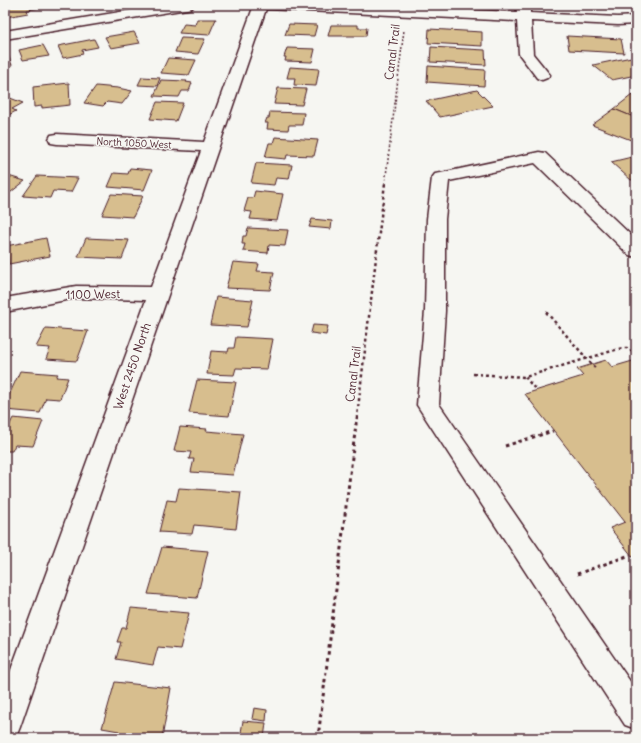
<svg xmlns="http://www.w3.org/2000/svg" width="641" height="743" viewBox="0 0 641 743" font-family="Delius,sans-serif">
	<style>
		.building { fill: #d7be8e; stroke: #4a1f2b }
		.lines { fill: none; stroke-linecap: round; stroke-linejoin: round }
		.minor-casing { stroke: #4a1f2b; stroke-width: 3 }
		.path-far2 { stroke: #4a1f2b; stroke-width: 1.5; stroke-dasharray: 2 2; stroke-linecap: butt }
		.path-far1 { stroke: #4a1f2b; stroke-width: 2.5; stroke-dasharray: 3 3; stroke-linecap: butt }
		.path { stroke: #4a1f2b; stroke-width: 3; stroke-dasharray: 3.5 3.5; stroke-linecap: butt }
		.minor { fill: #f6f6f2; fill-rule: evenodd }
		.labels { text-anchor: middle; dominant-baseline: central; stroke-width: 3; stroke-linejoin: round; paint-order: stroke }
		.far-street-label { font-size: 10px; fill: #4a1f2b; stroke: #f6f6f2 }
		.street-label { font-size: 12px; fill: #4a1f2b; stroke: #f6f6f2 }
	</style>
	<rect width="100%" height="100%" fill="#f6f6f2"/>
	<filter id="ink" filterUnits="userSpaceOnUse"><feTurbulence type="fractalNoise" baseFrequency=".025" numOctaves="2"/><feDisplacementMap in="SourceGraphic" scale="8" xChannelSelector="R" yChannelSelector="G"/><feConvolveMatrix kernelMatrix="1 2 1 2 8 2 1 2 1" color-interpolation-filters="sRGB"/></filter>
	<g filter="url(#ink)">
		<g class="building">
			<path d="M5 5H40L41 8 27 10 28 13 6 17Z"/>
			<path d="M197 19H216L209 35 179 33 184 24 195 25Z"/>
			<path d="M289 24 317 25 314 36 285 35Z"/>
			<path d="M331 25H358V28H367L366 36H328Z"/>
			<path d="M429 29 482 32V46L428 43Z"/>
			<path d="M134 32 140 43 111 48 105 37Z"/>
			<path d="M567 36 621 39 624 53 569 50Z"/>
			<path d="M181 38 205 39 198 54 175 52Z"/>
			<path d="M94 39 98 47 82 50 83 54 63 58 58 46Z"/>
			<path d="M43 45 49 56 23 60 19 50Z"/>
			<path d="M431 47 485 50 486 65 430 62Z"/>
			<path d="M287 48 315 49 312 62 285 61 286 57H284Z"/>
			<path d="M8 55 12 65 5 66V56Z"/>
			<path d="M636 56V75L612 80 593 65Z"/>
			<path d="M168 58 196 60 189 75 161 73Z"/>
			<path d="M428 66 485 70 484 86 427 82Z"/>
			<path d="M290 67 319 69 316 86 294 85 295 78H287Z"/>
			<path d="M142 77 160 78 157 86 138 85Z"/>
			<path d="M161 80 187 81 186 82 192 83 189 91H182L179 97 154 96Z"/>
			<path d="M69 83 70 105 42 108V106L34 107 33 87Z"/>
			<path d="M96 86 118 88 132 91 122 104 107 102 103 106 84 103Z"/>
			<path d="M278 88 306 89 302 105 274 104Z"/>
			<path d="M477 90 493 106 440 117 426 101Z"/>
			<path d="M632 95 636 96V118L614 109Z"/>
			<path d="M5 96 23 103 12 109 16 111 5 117Z"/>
			<path d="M157 102 183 103 176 121 150 119Z"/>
			<path d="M614 109 636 118V131L633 133 636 135 631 140 592 125Z"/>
			<path d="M270 112 304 113 302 125H289L288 130 267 129 268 123H265L267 118H269Z"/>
			<path d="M275 137 318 140 314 156 287 155 286 159 265 157 269 143H273Z"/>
			<path d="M636 156V179L631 180 611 162Z"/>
			<path d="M256 163 292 165 289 179 276 178 274 185 251 183Z"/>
			<path d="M130 168 152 170 144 190 108 187 114 173 128 174Z"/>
			<path d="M5 175 25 181 6 196H5Z"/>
			<path d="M37 176 78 178 71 192 53 191 50 198 23 196Z"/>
			<path d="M255 191 283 194 277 221 250 219 252 212 244 211 248 198H253Z"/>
			<path d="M111 194 143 196 133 217 102 215Z"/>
			<path d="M312 219 332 221 331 229 309 227Z"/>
			<path d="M248 228 288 230 285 246 269 245 268 253 243 251 245 244H242L243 236H246Z"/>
			<path d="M46 238 50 256 9 264 6 246Z"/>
			<path d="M86 238 129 240 122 259 78 257Z"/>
			<path d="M233 262 259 264 257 271 274 272 270 290 226 288Z"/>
			<path d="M216 297 253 300 247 327 210 325Z"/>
			<path d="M313 325 328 326 326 335 311 333Z"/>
			<path d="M46 328 88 331 77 361 46 359 50 348 36 347Z"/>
			<path d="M236 337 273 339 267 369 236 368 234 375 207 374 211 351 228 352 229 348H234Z"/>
			<path d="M606 360 612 367 636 360V561L610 528 625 522 525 394 583 376 577 369Z"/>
			<path d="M20 371 58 374 56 377 68 378 60 399 46 398 40 413 5 410V404Z"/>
			<path d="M197 380 236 382 229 416 189 413Z"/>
			<path d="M13 418 43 421 33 446 15 445 12 451H7L5 455V426H9Z"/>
			<path d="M180 427 207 429 206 431 243 434 233 475 191 472 194 459H189L191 452 174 451Z"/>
			<path d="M179 488 241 492 236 529 194 525 192 534 159 532 167 500 176 501Z"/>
			<path d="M162 547 208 551 197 598 148 594Z"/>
			<path d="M131 608 189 613 180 649 158 647 153 665 116 659 121 642H117L122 628H126Z"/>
			<path d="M115 682 171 688 162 738H117L119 731 102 728Z"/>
			<path d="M254 708 267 710 266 721 252 719Z"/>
			<path d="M243 721 266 723 264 738H240Z"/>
		</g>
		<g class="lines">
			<g class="minor-casing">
				<g id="minor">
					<path d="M162 5H194L192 8 187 9 5 39V31Z"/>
					<path d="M254 5H355L517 12 516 5H530V13L618 17 636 16V24L618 25 531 21 533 54 550 75 547 78 542 80 537 78 519 54 517 21 266 9 20 727 16 737 5 738V686L146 300 76 298 5 312V298L76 286 151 287 201 151 57 144 51 143 49 139 51 135 57 134 204 142Z"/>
					<path d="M539 152 545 153 636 240V257L629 255 535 163 449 181 445 219V311L439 404 636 690V729L625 725 417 405 425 311 427 219 432 178 435 174 441 173Z"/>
				</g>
			</g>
			<path class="path-far2" d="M385 184 404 30"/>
			<g class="path-far1">
				<path d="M546 312 595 368"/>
				<path d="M473 374 525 377 622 348H627L636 354"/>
				<path d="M525 377 535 389"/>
				<path d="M356 425 385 183"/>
			</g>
			<g class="path">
				<path d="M505 446 553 431"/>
				<path d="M577 574 630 555"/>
				<path d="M318 738 356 424"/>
			</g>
			<use href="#minor" class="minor"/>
		</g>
	</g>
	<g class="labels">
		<g class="far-street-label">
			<text transform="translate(134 143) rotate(3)">North 1050 West</text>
		</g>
		<g class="street-label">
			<text transform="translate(392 52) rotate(-83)">Canal Trail</text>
			<text transform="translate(93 294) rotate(-1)">1100 West</text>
			<text transform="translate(132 366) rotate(-71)">West 2450 North</text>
			<text transform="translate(353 374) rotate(-83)">Canal Trail</text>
		</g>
	</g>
	<rect width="641" height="743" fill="none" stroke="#f6f6f2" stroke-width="20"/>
	<rect x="10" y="10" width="621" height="723" fill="none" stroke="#4a1f2b" stroke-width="1.5" filter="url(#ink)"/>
</svg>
